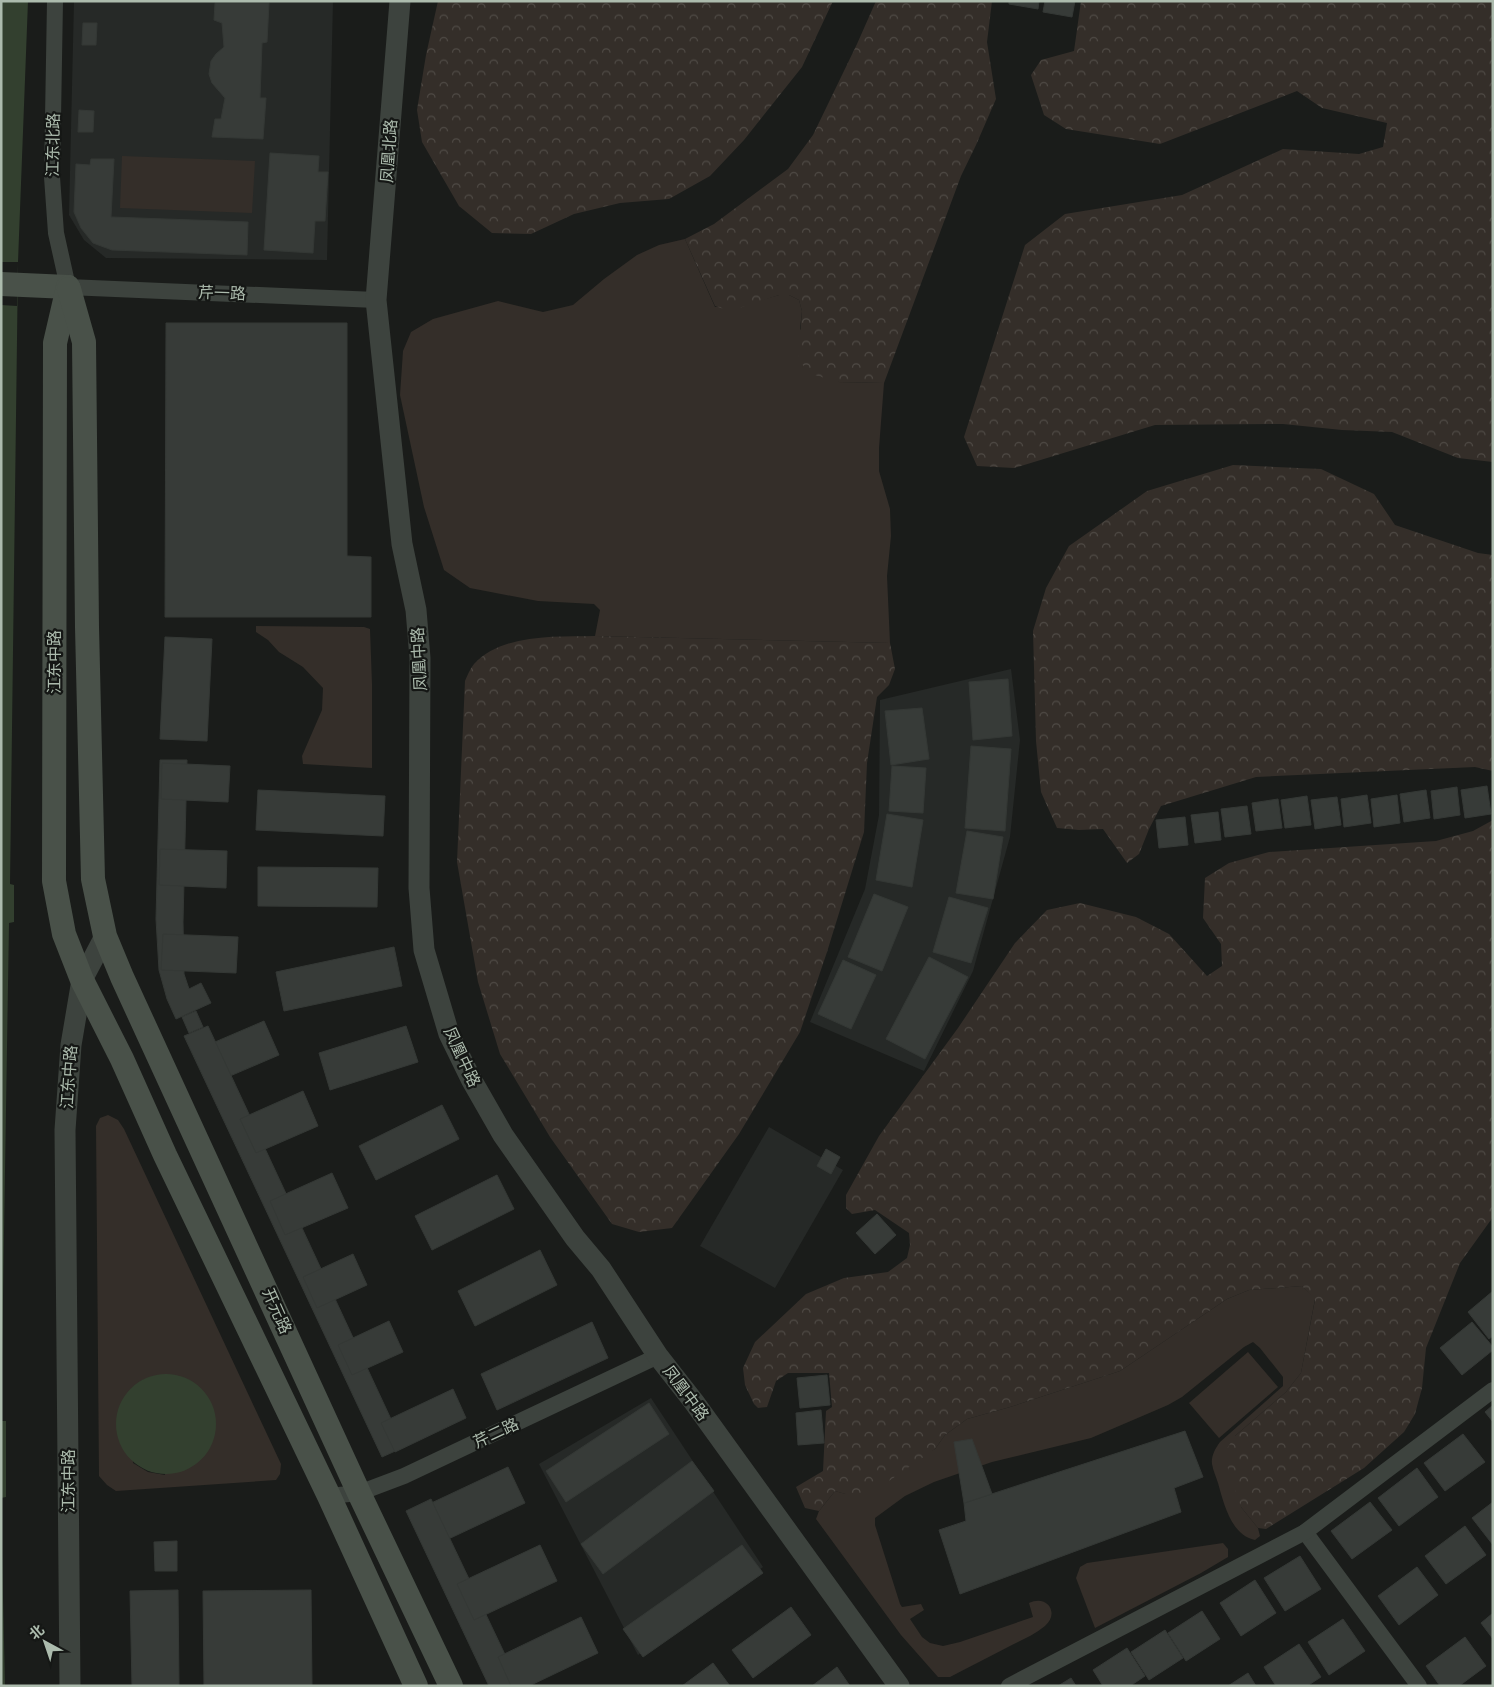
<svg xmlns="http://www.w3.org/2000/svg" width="1494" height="1687" viewBox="0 0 1494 1687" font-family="'Public Sans','Noto Sans SC',sans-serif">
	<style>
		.built { fill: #262927 }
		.green { fill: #342e29; fill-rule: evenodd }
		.forest { fill: url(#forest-crowns) }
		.water { fill: #33402f }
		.pier { fill: #1a1c1a }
		.building { fill: #373b38; stroke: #343835 }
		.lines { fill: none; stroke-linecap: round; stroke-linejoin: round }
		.minor { stroke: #3d433e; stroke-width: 16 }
		.tertiary { stroke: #3d433e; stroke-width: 21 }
		.secondary { stroke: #495149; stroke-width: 24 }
		.labels { text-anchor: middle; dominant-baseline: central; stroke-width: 4.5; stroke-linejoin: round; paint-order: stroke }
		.street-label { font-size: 16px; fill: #acbbad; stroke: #151715 }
	</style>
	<defs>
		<pattern id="forest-crowns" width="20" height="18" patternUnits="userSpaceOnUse" patternTransform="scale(1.25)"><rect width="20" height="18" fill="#342e29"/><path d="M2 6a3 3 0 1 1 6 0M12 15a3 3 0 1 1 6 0" fill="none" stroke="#4f4a45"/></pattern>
	</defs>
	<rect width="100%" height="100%" fill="#1a1c1a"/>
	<g class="built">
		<path d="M74 1H333L327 260 106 258 84 240 69 215Z"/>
		<path d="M1011 669 1020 740 1010 837 973 971 924 1071 810 1022 865 889 879 815 880 700Z"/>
		<path d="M769 1127 843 1170 775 1288 700 1246Z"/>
		<path d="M651 1398 763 1567 638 1655 539 1464Z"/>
	</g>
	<g class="green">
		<path d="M122 156 255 161 252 213 120 208Z"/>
		<path d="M685 239 715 307 758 301 779 295H789L799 300 802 311 800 329 839 382 884 383 879 448V471L890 509 891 536 887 576 890 643 595 636 600 610 594 604 538 601 470 588 444 570 424 507 400 395 403 351 411 332 433 319 498 301 543 312 573 305 604 279 637 255 659 245Z"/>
		<path d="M256 626 364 627 370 629 372 684V768L303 764 302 756 322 710 323 688 303 667 279 652 268 640 256 632Z"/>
		<path d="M108 1115 118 1120 124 1129 281 1464 280 1474 276 1480 116 1491 107 1485 99 1476 96 1126 100 1118ZM158 1375 165 1475 148 1472 133 1463 131 1389 143 1380Z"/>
		<path d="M1302 1286 1315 1299 1301 1373 1286 1392 1235 1436 1241 1507 1258 1528 1260 1536 1255 1540C1231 1535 1224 1504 1218 1483 1216 1477 1213 1470 1212 1464 1211 1456 1215 1449 1220 1442L1283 1386V1377L1260 1348 1253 1342 1244 1347 1182 1397 1168 1405 1091 1438 992 1462 934 1482 905 1496 875 1518V1525L900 1604 902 1607 921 1604 924 1610 910 1619 922 1637 930 1643 943 1646 960 1642 1033 1617 1029 1603C1047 1594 1060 1613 1045 1626 1034 1635 1020 1641 1008 1647 989 1657 969 1667 950 1677H938L901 1635 816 1519 819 1511 835 1491 846 1494 935 1449 945 1435 967 1419 1010 1407 1120 1371 1227 1299 1249 1290Z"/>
		<path d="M1248 1352 1278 1387 1219 1438 1189 1403Z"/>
		<path d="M1223 1543 1228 1549V1557L1201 1573 1095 1628 1076 1578 1080 1567 1087 1563Z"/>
	</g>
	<g class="forest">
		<path d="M438 1H833L802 67 744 140 710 176 669 199 620 203 574 214 531 234 492 233 459 206 422 142 417 110 426 55Z"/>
		<path d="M876 1H992L987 42 996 99 976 145 961 176 884 383 839 382 811 374 798 360 802 311 799 300 789 295H779L730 311 715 306 685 239 714 224 788 169 813 135 857 44Z"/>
		<path d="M1081 1H1493V462L1458 458 1392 432 1342 430 1283 424 1155 425 1014 468 977 466 964 437 1025 245 1065 214 1182 195 1283 149 1359 154 1383 147 1387 123 1322 108 1297 91 1160 144 1066 129 1044 115 1031 75 1041 60 1074 51Z"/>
		<path d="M1233 465 1321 469 1374 494 1395 525 1478 553 1493 555V771L1475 767 1256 777 1161 806 1149 829 1139 854 1127 863 1103 829 1079 830 1057 828 1041 792 1036 741 1033 631 1046 588 1069 546 1147 491Z"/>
		<path d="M595 636 890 643 895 669 889 685 877 697 867 763 864 832 827 952 800 1032 739 1134 672 1228 639 1232 612 1224 550 1137 500 1054 478 982 457 862 465 681C467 676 470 669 474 664 503 633 556 637 595 636Z"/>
		<path d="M1493 820V1217L1460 1263 1426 1348 1422 1388 1415 1414 1404 1432 1364 1468 1266 1529 1258 1528 1241 1507 1224 1457 1228 1447 1235 1436 1286 1392 1301 1373 1315 1300 1302 1286 1249 1290 1227 1299 1120 1371 1010 1407 967 1419 945 1435 935 1449 863 1499 835 1491 819 1511 805 1508 796 1487 823 1471 826 1411 832 1407 829 1373H788L776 1381 767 1407 758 1408 754 1404 745 1385 743 1368 755 1342 806 1294 844 1278 888 1272 907 1258 910 1245 909 1233 875 1210 852 1214 846 1208V1195L879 1136 958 1028 1015 943 1047 910 1080 903 1136 917 1169 934 1207 976 1222 966 1221 944 1203 918 1205 878 1229 863 1269 852 1436 841 1473 831Z"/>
	</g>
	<g class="water">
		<path d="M1 1H28L18 262 10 884 14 885V922L9 923 1 1421H6V1497L1 1498Z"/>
		<circle cx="166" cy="1424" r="50"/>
		<path d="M1 1508 5 1686H1Z"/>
	</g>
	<path class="pier" d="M1 262H18L17 306 1 305Z"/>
	<g class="building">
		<path d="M1009 1H1039L1038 9 1009 4Z"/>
		<path d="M1045 1H1075L1072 17 1043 12Z"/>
		<path d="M215 3H269L267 42 262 43 260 98H266L263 139 212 137 215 119H221L225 98 212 83 209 74 211 61 216 54 224 47 222 23 214 20Z"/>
		<path d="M83 23H97L96 45H82Z"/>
		<path d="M79 110 94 111 93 132H78Z"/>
		<path d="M270 153 319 156 318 172H328L325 221H315L313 253 264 250Z"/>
		<path d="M91 159H114L111 217 248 222 247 255 112 250 93 243 81 228 74 212 76 164 90 165Z"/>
		<path d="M166 323H347V556L371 557V617H165Z"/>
		<path d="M165 637 212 639 207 741 160 739Z"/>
		<path d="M1008 679 1012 736 973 740 969 682Z"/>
		<path d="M922 708 929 759 891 765 885 711Z"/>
		<path d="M971 746 1011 749 1005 831 965 828Z"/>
		<path d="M160 760H187L183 922 184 974 189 989 201 983 211 1003 176 1019 167 999 159 970 156 919Z"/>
		<path d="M162 763 230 766 228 802 161 799Z"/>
		<path d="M892 766 926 768 923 813 889 811Z"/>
		<path d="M1487 786 1491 814 1465 818 1461 790Z"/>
		<path d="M1457 787 1460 815 1434 819 1431 791Z"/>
		<path d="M258 790 385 796 383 836 256 830Z"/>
		<path d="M1426 790 1430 818 1404 822 1400 794Z"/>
		<path d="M1367 795 1371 823 1344 827 1341 799Z"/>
		<path d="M1397 795 1400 823 1374 827 1371 799Z"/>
		<path d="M1307 796 1311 825 1285 828 1281 800Z"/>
		<path d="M1337 797 1341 825 1315 829 1311 800Z"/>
		<path d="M1278 799 1282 828 1256 831 1252 803Z"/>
		<path d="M1247 806 1251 834 1225 837 1221 809Z"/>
		<path d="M1218 812 1221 840 1195 843 1191 815Z"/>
		<path d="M887 814 923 820 912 887 876 880Z"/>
		<path d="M1185 817 1188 845 1159 848 1156 820Z"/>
		<path d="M967 831 1003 837 993 899 956 893Z"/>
		<path d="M160 849 227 851 226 888 159 885Z"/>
		<path d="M258 867 378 868 377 907 258 906Z"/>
		<path d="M874 894 908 907 882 971 848 957Z"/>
		<path d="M949 897 988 908 971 963 933 952Z"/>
		<path d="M163 934 238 937 236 973 161 970Z"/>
		<path d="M394 947 402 986 284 1011 276 972Z"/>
		<path d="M929 957 968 977 925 1059 886 1039Z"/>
		<path d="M843 960 876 975 851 1029 818 1014Z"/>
		<path d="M196 1011 203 1027 189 1033 182 1017Z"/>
		<path d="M264 1021 279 1055 216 1082 201 1048Z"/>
		<path d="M208 1026 404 1447 382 1457 184 1036Z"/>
		<path d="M406 1026 418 1062 330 1090 319 1053Z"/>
		<path d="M303 1091 318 1126 256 1153 240 1119Z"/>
		<path d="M442 1105 459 1139 376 1180 359 1146Z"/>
		<path d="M826 1149 840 1157 831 1174 817 1166Z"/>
		<path d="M332 1173 348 1208 285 1235 270 1201Z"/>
		<path d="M497 1175 514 1209 432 1250 415 1216Z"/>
		<path d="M877 1214 896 1235 875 1254 856 1233Z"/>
		<path d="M540 1250 557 1285 475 1326 458 1291Z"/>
		<path d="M353 1254 367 1285 317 1308 303 1277Z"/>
		<path d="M1493 1291V1336L1489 1339 1468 1312Z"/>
		<path d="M389 1321 403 1352 352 1375 338 1345Z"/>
		<path d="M592 1322 608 1358 497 1410 481 1374Z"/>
		<path d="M1472 1322 1493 1347V1350L1462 1375 1440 1348Z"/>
		<path d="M827 1375 830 1405 800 1408 797 1378Z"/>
		<path d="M453 1389 466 1418 395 1452 381 1423Z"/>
		<path d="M649 1403 669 1434 566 1502 546 1471Z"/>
		<path d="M1493 1405V1422L1485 1412Z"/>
		<path d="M821 1410 824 1443 798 1445 796 1413Z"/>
		<path d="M1185 1431 1203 1477 1174 1488 1181 1512 960 1594 939 1530 966 1521 964 1503Z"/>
		<path d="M1463 1434 1485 1462 1445 1491 1424 1463Z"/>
		<path d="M972 1439 992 1494 964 1503 954 1442Z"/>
		<path d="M692 1461 714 1491 603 1574 581 1544Z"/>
		<path d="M508 1467 525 1503 442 1542 425 1506Z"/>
		<path d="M1417 1468 1438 1497 1399 1526 1378 1498Z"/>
		<path d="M431 1499 520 1686H489L406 1511Z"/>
		<path d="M1370 1502 1392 1530 1352 1559 1331 1531Z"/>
		<path d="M1493 1502V1545L1472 1518Z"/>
		<path d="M1465 1526 1486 1555 1446 1584 1425 1556Z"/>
		<path d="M177 1541V1571H155L154 1542Z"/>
		<path d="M540 1545 557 1581 474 1620 457 1584Z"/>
		<path d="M742 1545 763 1573 643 1657 623 1629Z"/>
		<path d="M1300 1556 1321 1589 1285 1611 1264 1578Z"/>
		<path d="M1417 1567 1438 1595 1399 1625 1378 1596Z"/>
		<path d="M1255 1580 1276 1613 1241 1636 1220 1603Z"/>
		<path d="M178 1590 179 1686H132L130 1591Z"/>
		<path d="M311 1590 312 1686H204L203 1591Z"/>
		<path d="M791 1607 811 1635 753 1678 732 1650Z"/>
		<path d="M1202 1611 1220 1639 1186 1661 1168 1633Z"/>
		<path d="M1493 1613V1639L1481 1623Z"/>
		<path d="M581 1617 598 1653 529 1686H511L498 1657Z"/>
		<path d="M1343 1619 1365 1651 1329 1675 1308 1642Z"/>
		<path d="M1165 1630 1183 1658 1149 1680 1131 1652Z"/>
		<path d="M1465 1637 1486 1666 1459 1686H1440L1426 1666Z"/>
		<path d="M1299 1644 1321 1677 1307 1686H1276L1264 1667Z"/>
		<path d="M1127 1648 1145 1676 1130 1686H1103L1093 1670Z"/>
		<path d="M713 1663 730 1686H682Z"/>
		<path d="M837 1667 850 1686H812Z"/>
		<path d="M1248 1673 1256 1686H1228Z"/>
		<path d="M1071 1678 1076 1686H1058Z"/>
	</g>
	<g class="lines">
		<g class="minor">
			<path d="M55 1 52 177 56 233 68 287 376 300"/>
			<path d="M329 1496 359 1493 404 1476 658 1356"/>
			<path d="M1305 1532 1419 1686"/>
			<path d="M1009 1686 1305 1532 1493 1390"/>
		</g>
		<g class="tertiary">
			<path d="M400 1 376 300 402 544 416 610 420 658 419 888 424 950 449 1034 471 1079 503 1135 575 1238 601 1269 658 1356 694 1402 899 1686"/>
			<path d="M70 1686 65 1130 71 1045 82 980 105 936"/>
		</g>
		<g class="secondary">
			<path d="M1 284 68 287"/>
			<path d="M68 287 55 343 54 881 64 934 82 980 122 1059 165 1155 329 1496 416 1686"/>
			<path d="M69 289 84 342 87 627 93 879 105 936 122 977 359 1493 451 1686"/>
		</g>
	</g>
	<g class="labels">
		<g class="street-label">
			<text transform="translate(53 145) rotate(-89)">江东北路</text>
			<text transform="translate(389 151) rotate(-86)">凤凰北路</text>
			<text transform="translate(222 293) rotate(2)">芹一路</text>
			<text transform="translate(419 659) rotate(-93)">凤凰中路</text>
			<text transform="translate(54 662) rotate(-90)">江东中路</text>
			<text transform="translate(462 1057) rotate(65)">凤凰中路</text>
			<text transform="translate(69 1077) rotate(-86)">江东中路</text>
			<text transform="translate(277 1311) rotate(66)">开元路</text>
			<text transform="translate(686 1393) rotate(53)">凤凰中路</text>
			<text transform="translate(496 1433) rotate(-25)">芹二路</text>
			<text transform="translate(68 1481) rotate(-90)">江东中路</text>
		</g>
	</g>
	<rect width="1494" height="1687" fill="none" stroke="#acbbad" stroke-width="5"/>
	<g transform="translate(45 1642) rotate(320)" stroke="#151715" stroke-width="4" paint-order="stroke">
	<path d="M0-4L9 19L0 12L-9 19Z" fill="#acbbad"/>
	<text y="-8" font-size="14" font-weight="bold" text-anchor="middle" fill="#acbbad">北</text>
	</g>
</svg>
